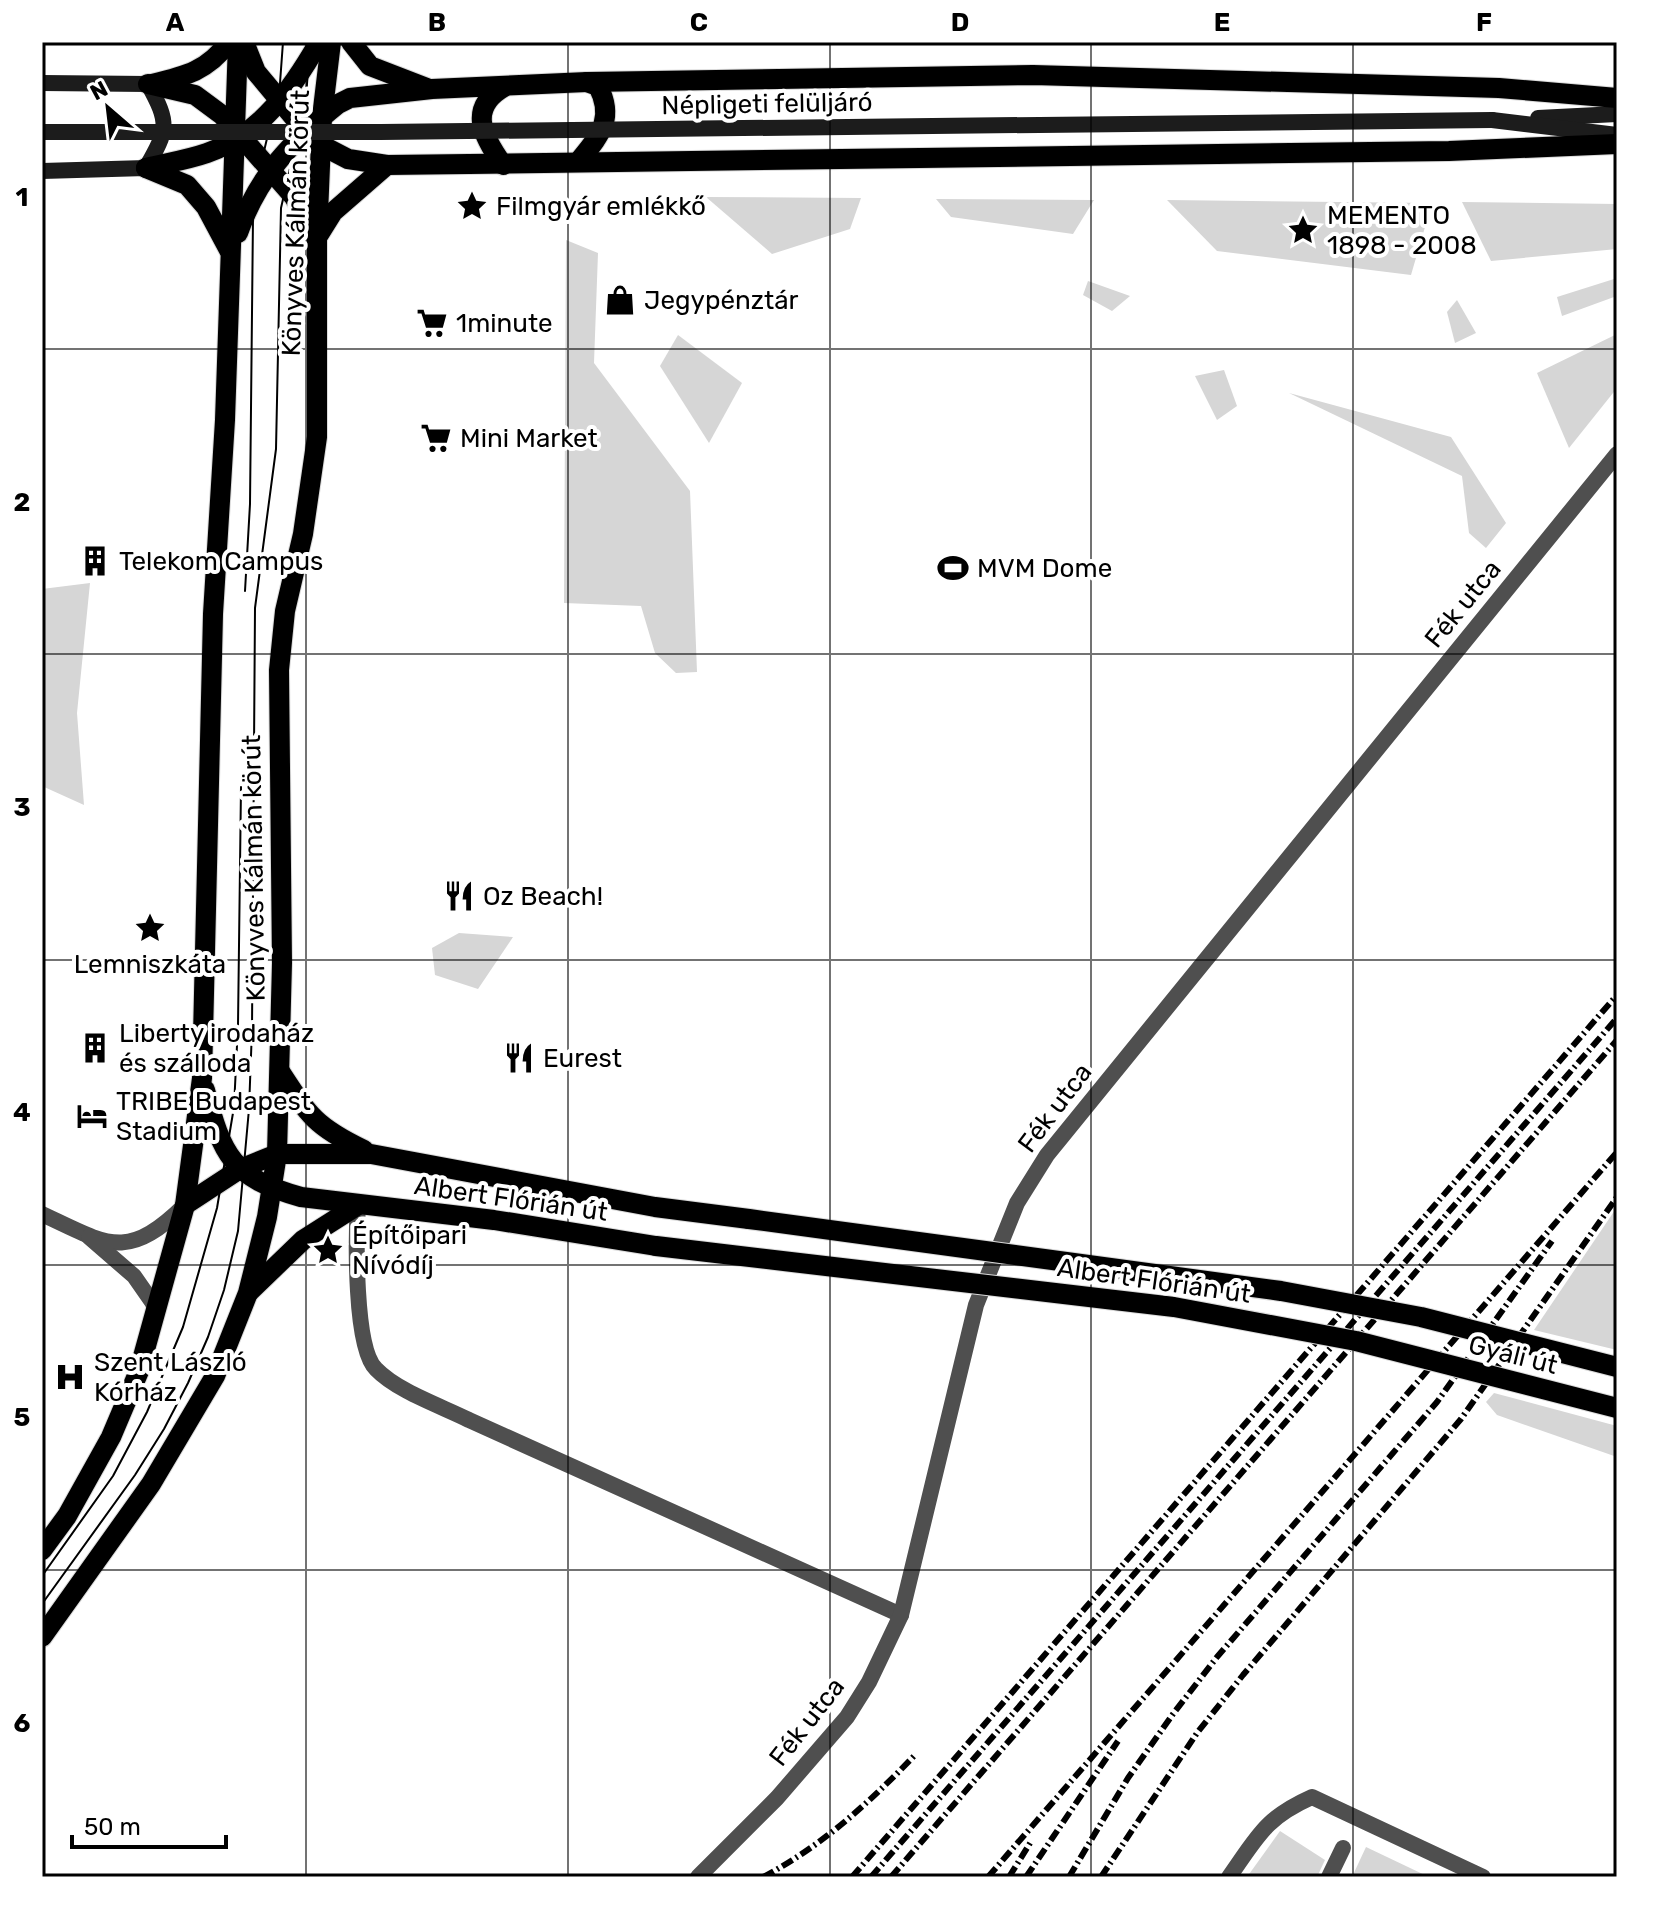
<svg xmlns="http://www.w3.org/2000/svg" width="1659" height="1919" viewBox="0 0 1659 1919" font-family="Rubik,sans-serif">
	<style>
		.green { fill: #d6d6d6 }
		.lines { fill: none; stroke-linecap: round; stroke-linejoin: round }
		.primary-casing { stroke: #dbdbdb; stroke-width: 22 }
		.minor { stroke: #4f4f4f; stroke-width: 16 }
		.tertiary { stroke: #4f4f4f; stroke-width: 16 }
		.secondary { stroke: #1c1c1c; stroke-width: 16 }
		.primary { stroke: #000; stroke-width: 20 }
		.tram { stroke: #000; stroke-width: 2 }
		.rail { stroke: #000; stroke-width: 6; stroke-dasharray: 12 4 2 4; stroke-linecap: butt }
		.primary-bridge-casing { stroke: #dbdbdb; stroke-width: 22; stroke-linecap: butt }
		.secondary-bridge { stroke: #1c1c1c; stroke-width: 16 }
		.primary-bridge { stroke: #000; stroke-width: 20 }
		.grid { fill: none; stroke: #000; stroke-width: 2; stroke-opacity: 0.55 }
		.labels { text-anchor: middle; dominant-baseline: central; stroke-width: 8; stroke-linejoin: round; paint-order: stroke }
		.street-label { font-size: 26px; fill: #000; stroke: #fff }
		.poi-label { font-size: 26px; fill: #000; stroke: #fff; text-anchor: start }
		.neatline { fill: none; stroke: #000; stroke-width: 3 }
		.grid-label { font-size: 26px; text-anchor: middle; font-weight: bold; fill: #000 }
	</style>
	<rect width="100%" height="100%" fill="#fff"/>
	<g class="green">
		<path d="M1172 42H1617V45Z"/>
		<path d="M706 197 861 198 850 229 772 254Z"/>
		<path d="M936 199 1094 200 1073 234 951 217Z"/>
		<path d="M1167 200 1432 203 1411 275 1217 251Z"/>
		<path d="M1462 202 1617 204V249L1491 261Z"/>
		<path d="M566 240 598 253 594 363 690 491 697 672 676 673 655 653 641 606 564 603Z"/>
		<path d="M1614 279V297L1562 316 1557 297Z"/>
		<path d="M1088 281 1130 296 1112 311 1083 295Z"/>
		<path d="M1457 300 1476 333 1455 343 1447 312Z"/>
		<path d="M1617 334V388L1569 448 1537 373Z"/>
		<path d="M678 335 742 383 709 443 660 366Z"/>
		<path d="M1224 370 1237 406 1217 420 1195 376Z"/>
		<path d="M1289 393 1451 437 1506 523 1486 548 1469 533 1462 476Z"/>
		<path d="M90 583 77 713 84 805 42 786V589Z"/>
		<path d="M459 933 513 937 478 989 435 975 432 948Z"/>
		<path d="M1617 1207V1350L1534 1330Z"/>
		<path d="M1494 1393 1617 1426V1457L1497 1415 1486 1402Z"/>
		<path d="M1280 1831 1325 1860 1317 1877H1247Z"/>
		<path d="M1366 1847 1429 1877H1352Z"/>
	</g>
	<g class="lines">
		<g class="primary-casing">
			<g id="primary">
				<path d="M244 42 256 72 307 133 321 145 348 159 387 165 1449 151 1617 144"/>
				<path d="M351 42 370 66 427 88"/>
				<path d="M148 84 195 95 222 115 294 197 316 237"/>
				<path d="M152 84C186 76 207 71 229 42"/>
				<path d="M579 161C600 135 615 119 598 86L587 82"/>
				<path d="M503 165C483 137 467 108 504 87"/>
				<path d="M146 168C166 163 187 160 207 153 260 135 292 89 319 42"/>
				<path d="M146 168 187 185 206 207 229 250"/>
				<path d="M238 233C258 176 291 142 338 104L350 98 432 89 587 82 1033 75 1499 88 1617 98"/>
				<path d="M318 236 333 212 387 165"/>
				<path d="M281 1073C309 1116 316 1127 364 1150"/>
				<path d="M205 1090C222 1155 232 1178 301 1197L494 1220 656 1246"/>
				<path d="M185 1205 240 1169 277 1154H371L655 1207 749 1219"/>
				<path d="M249 1292 303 1240 358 1205"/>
				<path d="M42 1550 67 1516 111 1437 139 1371 185 1205 202 1078 213 614 225 420 238 42"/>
				<path d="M42 1637 151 1484 215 1376 248 1293 267 1217 277 1154 282 963 279 670 285 611 303 534 317 437V239L322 117 331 42"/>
			</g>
		</g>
		<g class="minor">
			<path d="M358 1205C356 1237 354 1348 376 1369 397 1391 441 1406 469 1420L901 1615"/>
			<path d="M698 1877 777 1798 847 1717 869 1682 901 1615 976 1305 1017 1203 1047 1155 1617 454"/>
			<path d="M1229 1877C1258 1836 1265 1818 1312 1797L1483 1877"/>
			<path d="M1329 1877 1343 1848"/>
		</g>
		<g class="tertiary">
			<path d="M42 1214C108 1245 127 1262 185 1205"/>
			<path d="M89 1237 134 1276 157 1309"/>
		</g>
		<g class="secondary">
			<path d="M42 83 148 84C170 124 168 129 146 168L42 171"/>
			<path d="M1538 118 1617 114"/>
			<path d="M1492 120 1617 135"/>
		</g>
		<use href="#primary" class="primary"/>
		<g class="tram">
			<path d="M245 591 250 504 253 217 261 164 280 83 283 42"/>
			<path d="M42 1576 113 1476 147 1412 183 1327 217 1208 234 1107 238 1025 241 787"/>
			<path d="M42 1604 135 1475 164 1429 188 1383 208 1337 224 1290 238 1231 249 1109 252 1029 255 608 276 449 281 208 306 98 310 42"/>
		</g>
		<g class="rail">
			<path d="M763 1877C822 1846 869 1803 915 1755"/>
			<path d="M852 1877 1617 995"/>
			<path d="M871 1877 1617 1018"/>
			<path d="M891 1877 1617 1040"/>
			<path d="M988 1877 1617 1152"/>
			<path d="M1009 1877 1032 1840"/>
			<path d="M1026 1877 1118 1741"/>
			<path d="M1069 1877 1128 1778 1173 1714 1217 1657 1437 1402 1552 1241"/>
			<path d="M1101 1877 1197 1733 1243 1675 1461 1419 1617 1197"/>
		</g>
		<g class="primary-bridge-casing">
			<g id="primary-bridge">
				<path d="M749 1219 1281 1291 1421 1317 1617 1367"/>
				<path d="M656 1246 1174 1307 1356 1341 1617 1408"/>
			</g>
		</g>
		<path class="secondary-bridge" d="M42 132H381L1492 120"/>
		<use href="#primary-bridge" class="primary-bridge"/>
	</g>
	<path class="grid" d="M306 42V1877M568 42V1877M830 42V1877M1091 42V1877M1353 42V1877M42 349H1617M42 654H1617M42 960H1617M42 1265H1617M42 1570H1617"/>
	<defs>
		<g id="sight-bare" transform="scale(2.4)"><path d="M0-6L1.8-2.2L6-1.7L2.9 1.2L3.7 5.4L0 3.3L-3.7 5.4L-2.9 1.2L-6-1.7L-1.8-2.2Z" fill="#000" stroke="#fff" stroke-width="2.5" paint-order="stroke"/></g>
		<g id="shop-bare" transform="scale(2.4)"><path d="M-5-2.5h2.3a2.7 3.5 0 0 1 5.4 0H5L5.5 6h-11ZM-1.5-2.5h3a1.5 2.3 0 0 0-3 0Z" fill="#000" stroke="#fff" stroke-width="2.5" paint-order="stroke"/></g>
		<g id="supermarket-bare" transform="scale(2.4)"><path d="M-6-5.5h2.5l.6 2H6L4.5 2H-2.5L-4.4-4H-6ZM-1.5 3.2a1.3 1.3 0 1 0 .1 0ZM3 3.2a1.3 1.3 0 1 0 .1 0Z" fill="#000" stroke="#fff" stroke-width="2.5" paint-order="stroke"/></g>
		<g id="building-bare" transform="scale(2.4)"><path d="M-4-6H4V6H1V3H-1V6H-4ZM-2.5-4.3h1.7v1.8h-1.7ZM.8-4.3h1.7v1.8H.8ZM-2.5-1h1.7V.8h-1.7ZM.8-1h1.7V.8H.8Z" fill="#000" stroke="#fff" stroke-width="2.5" paint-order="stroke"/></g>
		<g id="stadium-bare" transform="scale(2.4)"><path d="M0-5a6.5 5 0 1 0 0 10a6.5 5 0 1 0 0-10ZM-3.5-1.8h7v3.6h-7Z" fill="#000" stroke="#fff" stroke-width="2.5" paint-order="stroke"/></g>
		<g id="restaurant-bare" transform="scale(2.4)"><path d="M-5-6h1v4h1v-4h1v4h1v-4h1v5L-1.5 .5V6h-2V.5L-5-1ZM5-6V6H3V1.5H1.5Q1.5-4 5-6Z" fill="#000" stroke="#fff" stroke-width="2.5" paint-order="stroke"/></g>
		<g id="hotel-bare" transform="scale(2.4)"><path d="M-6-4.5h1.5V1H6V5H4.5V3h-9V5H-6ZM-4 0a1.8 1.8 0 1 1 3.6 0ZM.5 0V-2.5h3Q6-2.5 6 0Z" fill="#000" stroke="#fff" stroke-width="2.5" paint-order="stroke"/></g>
		<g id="hospital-bare" transform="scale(2.4)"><path d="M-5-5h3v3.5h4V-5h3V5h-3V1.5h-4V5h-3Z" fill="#000" stroke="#fff" stroke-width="2.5" paint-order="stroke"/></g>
	</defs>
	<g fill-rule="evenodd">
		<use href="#sight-bare" x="472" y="206"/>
		<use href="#sight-bare" x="1303" y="230"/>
		<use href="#shop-bare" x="620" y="300"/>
		<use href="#supermarket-bare" x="432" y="323"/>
		<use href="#supermarket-bare" x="436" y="438"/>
		<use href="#building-bare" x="95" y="561"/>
		<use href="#stadium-bare" x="953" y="568"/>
		<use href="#restaurant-bare" x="459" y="896"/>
		<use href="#sight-bare" x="150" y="928"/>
		<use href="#building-bare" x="95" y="1048"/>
		<use href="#restaurant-bare" x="519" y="1058"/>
		<use href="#hotel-bare" x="92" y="1116"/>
		<use href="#sight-bare" x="328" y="1250"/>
		<use href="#hospital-bare" x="70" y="1377"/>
	</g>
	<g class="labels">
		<g class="street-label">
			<text transform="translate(767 104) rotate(-1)">Népligeti felüljáró</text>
			<text transform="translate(296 223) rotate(-88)">Könyves Kálmán körút</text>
			<text transform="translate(1463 604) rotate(-51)">Fék utca</text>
			<text transform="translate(254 868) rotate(-91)">Könyves Kálmán körút</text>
			<text transform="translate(1055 1108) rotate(-53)">Fék utca</text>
			<text transform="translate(511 1199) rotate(8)">Albert Flórián út</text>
			<text transform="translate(1154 1281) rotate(8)">Albert Flórián út</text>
			<text transform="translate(1513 1355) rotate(14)">Gyáli út</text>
			<text transform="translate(807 1722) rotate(-52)">Fék utca</text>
		</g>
		<g class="poi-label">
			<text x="496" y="206">Filmgyár emlékkő</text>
			<text x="1327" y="215">MEMENTO<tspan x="1327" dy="30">1898 - 2008</tspan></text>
			<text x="644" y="300">Jegypénztár</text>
			<text x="456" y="323">1minute</text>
			<text x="460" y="438">Mini Market</text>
			<text x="119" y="561">Telekom Campus</text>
			<text x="977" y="568">MVM Dome</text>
			<text x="483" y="896">Oz Beach!</text>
			<text x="150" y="964" text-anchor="middle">Lemniszkáta</text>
			<text x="119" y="1033">Liberty irodaház<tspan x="119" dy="30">és szálloda</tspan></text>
			<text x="543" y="1058">Eurest</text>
			<text x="116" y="1101">TRIBE Budapest<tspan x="116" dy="30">Stadium</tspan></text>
			<text x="352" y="1235">Építőipari<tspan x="352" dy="30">Nívódíj</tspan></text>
			<text x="94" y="1362">Szent László<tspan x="94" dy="30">Kórház</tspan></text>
		</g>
	</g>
	<rect width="1659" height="1919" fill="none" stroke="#ffffff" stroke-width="88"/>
	<g transform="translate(108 108) rotate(332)" stroke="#ffffff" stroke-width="6" paint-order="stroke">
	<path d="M0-6L14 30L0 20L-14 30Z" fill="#000000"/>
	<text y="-12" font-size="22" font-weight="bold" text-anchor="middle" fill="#000000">N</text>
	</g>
	<path d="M72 1835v12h154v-12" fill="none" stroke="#000000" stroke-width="4"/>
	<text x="84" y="1835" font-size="24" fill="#000000" stroke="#ffffff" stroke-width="6" paint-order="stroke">50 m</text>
	<rect x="44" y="44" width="1571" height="1831" class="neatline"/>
	<g class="grid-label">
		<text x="175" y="31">A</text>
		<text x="437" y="31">B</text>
		<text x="699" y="31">C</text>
		<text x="960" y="31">D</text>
		<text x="1222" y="31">E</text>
		<text x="1484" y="31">F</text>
		<text x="22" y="206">1</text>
		<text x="22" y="511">2</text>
		<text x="22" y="816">3</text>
		<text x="22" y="1121">4</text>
		<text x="22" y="1426">5</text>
		<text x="22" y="1732">6</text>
	</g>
</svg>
